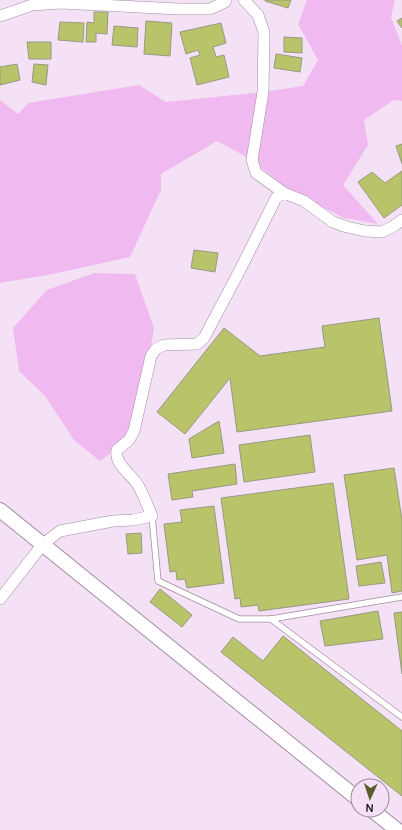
<svg xmlns="http://www.w3.org/2000/svg" width="402" height="830" viewBox="0 0 402 830" font-family="Manrope,sans-serif">
	<style>
		.green { fill: #f0baf0 }
		.building { fill: #b9c36a; stroke: #969a82 }
		.lines { fill: none; stroke-linecap: round; stroke-linejoin: round }
		.service-casing { stroke: #a08da0; stroke-width: 7 }
		.minor-casing { stroke: #a08da0; stroke-width: 12 }
		.tertiary-casing { stroke: #a08da0; stroke-width: 16 }
		.service { stroke: #fff; stroke-width: 5.5 }
		.minor { stroke: #fff; stroke-width: 11 }
		.tertiary { stroke: #fff; stroke-width: 14 }
	</style>
	<rect width="100%" height="100%" fill="#f5e1f5"/>
	<g class="green">
		<path d="M307 0H395L391 17 402 46V101L394 100 364 120 368 145 343 185 378 224 344 218 286 188 252 160 217 141 161 174V190L130 257 53 274 0 283V100L18 114 28 103 139 85 166 102 263 92 303 86 318 60 298 24Z"/>
		<path d="M94 273 135 274 154 328 145 380 138 412 122 445 100 461 74 440 45 396 19 371 13 328 47 290Z"/>
	</g>
	<g class="building">
		<path d="M265 0H291L288 8 265 1Z"/>
		<path d="M94 12H108L107 34 96 33V42H86L87 22 94 23Z"/>
		<path d="M402 18V28L397 21Z"/>
		<path d="M146 21 172 23 170 56 144 54Z"/>
		<path d="M60 22 84 23 83 42 58 40Z"/>
		<path d="M221 23 226 43 213 47 216 57 224 55 229 77 197 85 190 58 200 55 198 50 186 54 180 32Z"/>
		<path d="M114 26 138 28 137 47 112 45Z"/>
		<path d="M284 37 302 38V53L284 52Z"/>
		<path d="M27 42H51V59H29Z"/>
		<path d="M276 54 302 58 300 72 274 68Z"/>
		<path d="M17 64 20 80 0 85V67Z"/>
		<path d="M34 64 48 65 46 85 32 82Z"/>
		<path d="M402 144V164L396 146Z"/>
		<path d="M402 171V205L384 218 358 182 372 172 385 183Z"/>
		<path d="M194 250 218 253 215 272 191 268Z"/>
		<path d="M379 318 392 411 237 432 230 378 185 434 157 412 224 328 260 356 325 347 322 326Z"/>
		<path d="M219 421 224 453 192 458 189 439Z"/>
		<path d="M310 435 315 472 244 482 239 445Z"/>
		<path d="M235 464 237 484 192 491 193 497 172 500 168 474Z"/>
		<path d="M394 468 402 520V591L392 593 387 555 357 560 344 475Z"/>
		<path d="M333 483 349 599 259 611 258 605 241 607 240 598 235 599 221 498Z"/>
		<path d="M214 506 224 583 187 588 185 579 177 580 176 571 170 572 164 524 182 522 180 510Z"/>
		<path d="M141 533 142 553 128 554 126 534Z"/>
		<path d="M381 562 385 583 359 586 356 566Z"/>
		<path d="M160 589 192 615 182 627 150 602Z"/>
		<path d="M378 611 383 639 325 646 320 621Z"/>
		<path d="M402 612V674L394 613Z"/>
		<path d="M283 636 402 731V796L221 652 233 637 263 661Z"/>
	</g>
	<g class="lines">
		<g class="service-casing">
			<g id="service">
				<path d="M152 516 158 581 239 619H271L402 597"/>
				<path d="M271 619 402 717"/>
			</g>
		</g>
		<g class="minor-casing">
			<g id="minor">
				<path d="M244 0 258 15 264 32 263 92 252 160 256 173 284 193"/>
				<path d="M0 16 32 5 61 3 178 9H210L225 2 226 0"/>
				<path d="M0 599 43 544 60 531 113 521 133 520 152 516C148 507 144 496 139 487 133 475 114 465 117 450L129 440 134 431 151 356 156 349 164 345 197 344 204 338 241 268 276 198 284 193 304 201 333 222 347 227 365 231 382 232 394 226 402 220"/>
			</g>
		</g>
		<g class="tertiary-casing">
			<g id="tertiary">
				<path d="M0 510 358 799"/>
				<path d="M372 810 397 830"/>
			</g>
		</g>
		<use href="#service" class="service"/>
		<use href="#minor" class="minor"/>
		<use href="#tertiary" class="tertiary"/>
	</g>
	<g transform="translate(370 798) rotate(183)"><circle r="19" fill="#f5e1f5" stroke="#9b8c9b"/>
	<path d="M0-3L7 15L0 10L-7 15Z" fill="#585d2b"/>
	<text y="-6" font-size="11" font-weight="bold" text-anchor="middle" fill="#130c13">N</text>
	</g>
</svg>
